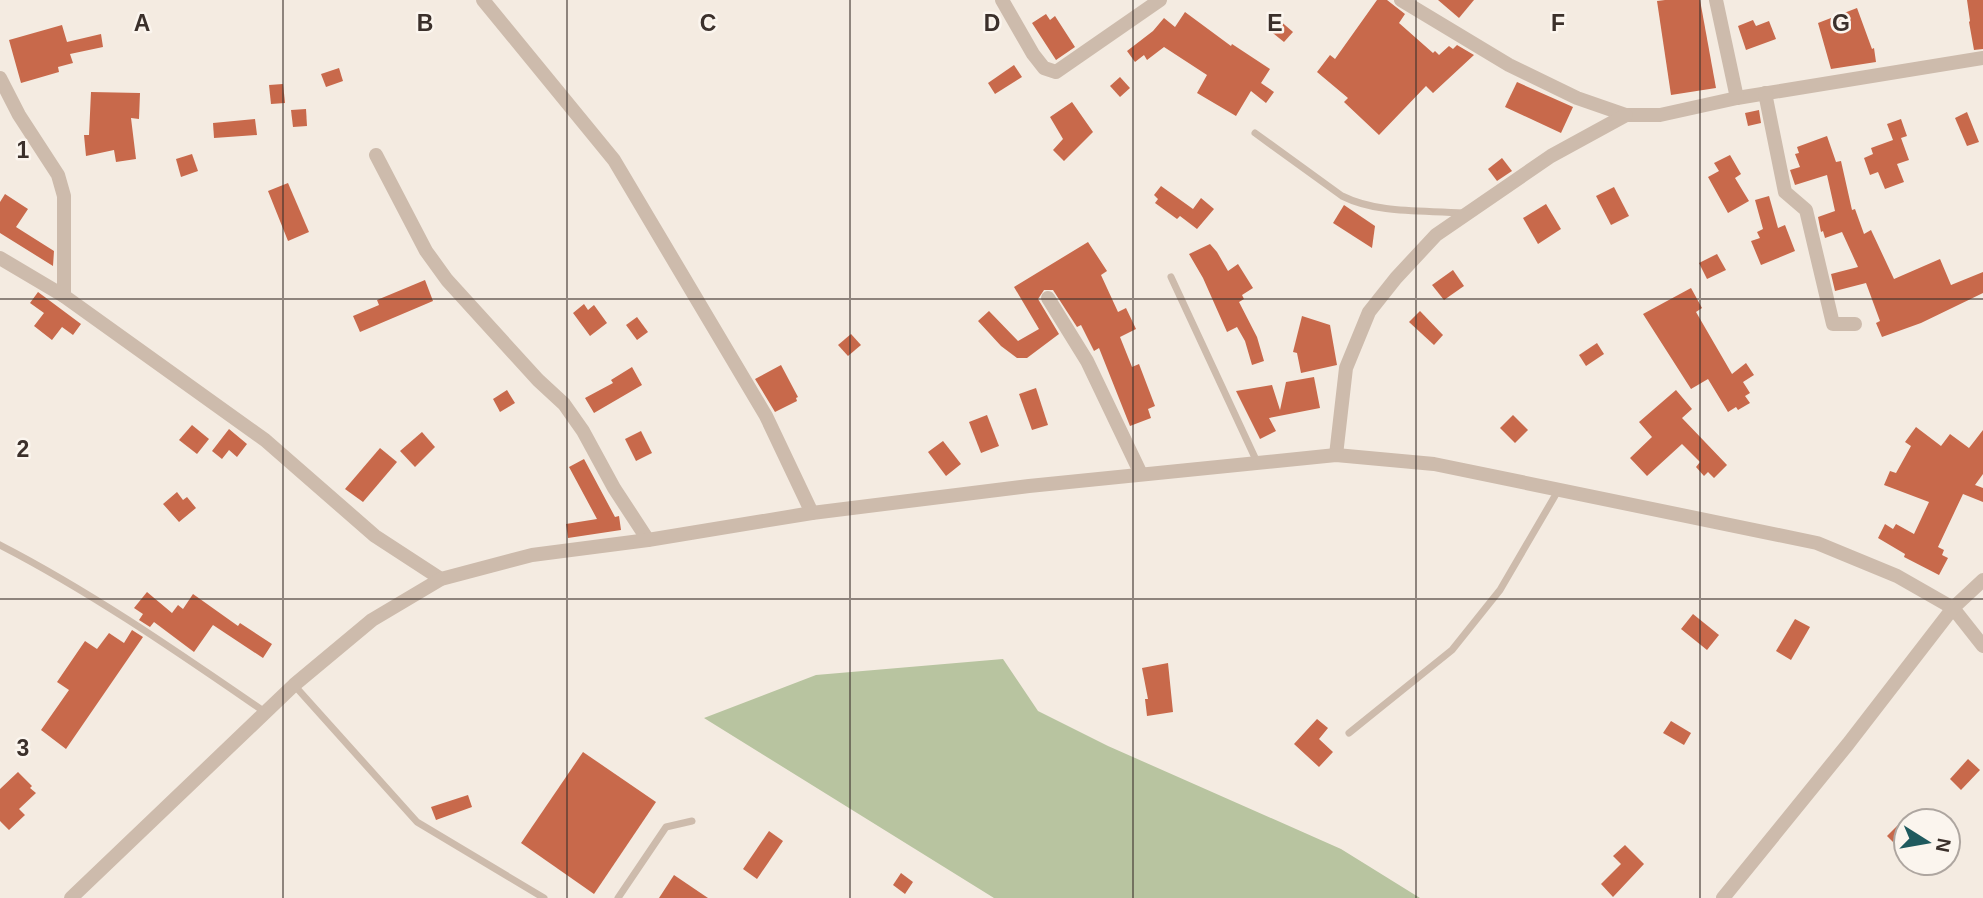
<svg xmlns="http://www.w3.org/2000/svg" width="1983" height="898" viewBox="0 0 1983 898" font-family="Helvetica,sans-serif">
	<style>
		.green { fill: #b8c4a0 }
		.building { fill: #c8694b }
		.lines { fill: none; stroke-linecap: round; stroke-linejoin: round }
		.lane { stroke: #cdbbac; stroke-width: 7 }
		.street { stroke: #cdbbac; stroke-width: 14 }
		.grid { fill: none; stroke: #3b302b; stroke-width: 2; stroke-opacity: 0.55 }
		.grid-label { font-size: 23px; text-anchor: middle; font-weight: bold; fill: #3b302b; stroke: #fbf5ee; stroke-width: 5; stroke-linejoin: round; paint-order: stroke }
	</style>
	<rect width="100%" height="100%" fill="#f4ebe1"/>
	<path class="green" d="M1003 659 1038 711 1108 746 1341 849 1420 898H994L704 718 816 675Z"/>
	<g class="building">
		<path d="M1377 0H1387L1405 14 1399 23 1433 53 1435 51 1439 55 1449 46 1453 49 1457 45 1474 55 1433 93 1426 86 1379 135 1344 102 1348 98 1317 72 1330 55 1335 59Z"/>
		<path d="M1438 0H1474L1459 18Z"/>
		<path d="M1665 0H1700L1716 88 1671 95 1657 1Z"/>
		<path d="M1967 0H1983V49L1974 50 1969 22 1970 21Z"/>
		<path d="M1857 8 1872 49 1874 48 1876 62 1831 69 1818 23Z"/>
		<path d="M1185 12 1231 46 1232 44 1270 69 1261 83 1274 92 1266 103 1251 91 1236 116 1197 93 1207 75 1164 47 1147 60 1144 55 1135 62 1127 51 1153 31 1164 18 1175 27Z"/>
		<path d="M1046 14 1050 20 1055 16 1075 47 1056 60 1032 23Z"/>
		<path d="M1278 19 1293 32 1284 42 1269 30Z"/>
		<path d="M1753 20 1756 26 1769 21 1776 39 1746 50 1738 26Z"/>
		<path d="M62 25 67 42 101 34 103 47 70 54 73 63 58 67 59 72 21 83 9 40Z"/>
		<path d="M1014 65 1022 77 995 94 988 83Z"/>
		<path d="M339 68 343 81 326 87 321 74Z"/>
		<path d="M1120 77 1130 88 1120 97 1110 86Z"/>
		<path d="M1517 82 1573 107 1561 133 1505 107Z"/>
		<path d="M283 84 285 103 271 104 269 85Z"/>
		<path d="M91 92 140 93 139 119 131 118 136 159 116 162 114 150 86 156 84 135H89Z"/>
		<path d="M1072 102 1093 132 1064 161 1053 150 1063 139 1050 117Z"/>
		<path d="M306 109 307 126 293 127 291 110Z"/>
		<path d="M1759 110 1761 123 1748 126 1745 113Z"/>
		<path d="M1967 112 1979 142 1967 146 1955 118Z"/>
		<path d="M255 119 257 135 214 138 213 123Z"/>
		<path d="M1901 119 1907 136 1901 138 1909 160 1897 164 1904 182 1885 189 1878 172 1870 175 1864 158 1873 154 1871 148 1893 140 1887 124Z"/>
		<path d="M1827 136 1836 162 1841 161 1852 210 1855 209 1864 234 1871 230 1894 279 1940 259 1951 285 1983 272V293L1921 323 1882 337 1876 323 1880 321 1866 283 1835 291 1831 274 1858 267 1842 232 1825 238 1823 231 1821 232 1818 217 1835 211 1827 175 1795 185 1790 170 1800 167 1795 154 1799 153 1797 147Z"/>
		<path d="M192 154 198 171 181 177 176 159Z"/>
		<path d="M1730 155 1741 174 1735 178 1749 201 1728 213 1708 177 1719 171 1714 163Z"/>
		<path d="M1502 158 1512 171 1497 181 1488 169Z"/>
		<path d="M288 183 309 232 288 241 268 191Z"/>
		<path d="M1161 186 1193 209 1201 198 1214 209 1197 229 1180 216 1177 219 1155 203 1158 199 1154 195Z"/>
		<path d="M1614 187 1629 216 1611 225 1596 196Z"/>
		<path d="M5 194 28 209 16 227 54 251 53 266 0 233V202Z"/>
		<path d="M1769 196 1778 228 1785 225 1795 251 1761 265 1751 241 1760 238 1757 232 1763 229 1755 200Z"/>
		<path d="M1546 204 1561 229 1538 244 1523 218Z"/>
		<path d="M1344 205 1375 226 1372 248 1333 223Z"/>
		<path d="M1088 242 1107 271 1101 275 1118 312 1126 308 1136 329 1120 337 1132 367 1139 364 1155 406 1148 409 1151 418 1130 426 1099 348 1094 351 1081 325 1077 327 1053 290H1044L1038 299 1059 334 1027 358H1017L1001 346 978 321 989 311 1018 341 1039 329 1014 287Z"/>
		<path d="M1210 244 1217 252 1228 271 1238 264 1253 288 1242 295 1244 299 1239 302 1257 337 1264 361 1252 365 1245 341 1237 327 1227 332 1203 278 1189 254Z"/>
		<path d="M1717 254 1726 270 1707 279 1699 263Z"/>
		<path d="M1453 270 1464 286 1444 300 1432 285Z"/>
		<path d="M425 280 433 301 360 332 353 316 379 305 377 300Z"/>
		<path d="M1691 288 1702 308 1696 312 1732 374 1746 363 1754 375 1743 382 1750 393 1745 396 1750 403 1738 410 1736 407 1728 412 1708 379 1691 389 1643 314Z"/>
		<path d="M38 292 81 324 73 335 62 327 52 340 34 326 44 313 30 303Z"/>
		<path d="M584 304 588 310 594 305 607 323 590 336 573 313Z"/>
		<path d="M1420 311 1443 335 1434 345 1409 322Z"/>
		<path d="M1302 316 1330 325 1337 365 1301 373 1297 353 1293 352Z"/>
		<path d="M637 317 648 332 637 340 626 325Z"/>
		<path d="M851 334 861 345 848 356 838 345Z"/>
		<path d="M1597 343 1604 354 1586 366 1579 355Z"/>
		<path d="M781 365 798 397 796 398 797 401 775 412 755 379Z"/>
		<path d="M632 367 642 385 594 413 585 398 613 383 611 380Z"/>
		<path d="M1314 377 1320 408 1269 418 1276 431 1260 439 1236 391 1272 385 1280 410 1286 382Z"/>
		<path d="M1036 388 1048 425 1032 430 1019 394Z"/>
		<path d="M507 390 515 403 500 412 493 399Z"/>
		<path d="M1676 390 1692 409 1682 418 1727 465 1714 478 1708 472 1704 476 1696 467 1700 462 1682 444 1647 476 1630 458 1652 437 1639 422Z"/>
		<path d="M987 415 999 446 981 453 969 422Z"/>
		<path d="M1513 415 1528 430 1515 443 1500 428Z"/>
		<path d="M192 425 209 439 197 454 179 440Z"/>
		<path d="M1916 427 1941 446 1950 434 1969 448 1983 430V474L1975 485 1983 488V502L1963 494 1938 547 1944 550 1942 555 1948 558 1939 575 1904 557 1905 554 1878 538 1885 524 1893 529 1896 524 1914 534 1929 502 1884 485 1890 471 1896 473 1911 446 1905 442Z"/>
		<path d="M229 429 247 444 237 457 229 450 222 459 212 451Z"/>
		<path d="M641 431 652 453 636 461 625 439Z"/>
		<path d="M422 432 435 447 415 467 400 451Z"/>
		<path d="M943 441 961 464 946 476 928 452Z"/>
		<path d="M380 448 397 462 363 502 345 489Z"/>
		<path d="M584 459 615 517 619 516 621 530 568 538 566 524 597 519 569 467Z"/>
		<path d="M177 492 183 500 187 497 196 508 179 522 163 504Z"/>
		<path d="M147 592 172 613 178 605 183 609 193 594 238 626 240 623 272 644 263 658 213 625 194 652 154 622 150 627 139 620 143 614 134 608Z"/>
		<path d="M1693 614 1719 635 1707 650 1681 629Z"/>
		<path d="M1795 619 1810 627 1791 660 1776 651Z"/>
		<path d="M132 630 143 637 66 749 41 730 69 690 57 682 85 641 97 649 109 633 124 643Z"/>
		<path d="M1168 663 1173 712 1147 716 1145 699H1148L1142 668Z"/>
		<path d="M1317 719 1328 728 1319 739 1333 752 1319 767 1294 744Z"/>
		<path d="M1671 721 1691 733 1684 745 1663 733Z"/>
		<path d="M583 752 656 802 594 894 521 843Z"/>
		<path d="M1968 759 1980 770 1961 790 1950 779Z"/>
		<path d="M18 772 32 786 30 788 36 793 19 809 25 815 9 830 0 821V789Z"/>
		<path d="M468 795 472 807 436 820 431 807Z"/>
		<path d="M1906 817V855L1887 836Z"/>
		<path d="M769 831 783 841 757 879 743 869Z"/>
		<path d="M1625 845 1644 864 1613 897 1601 884 1621 864 1613 856Z"/>
		<path d="M901 873 913 882 905 894 893 885Z"/>
		<path d="M674 875 708 898H659Z"/>
	</g>
	<g class="lines">
		<g class="lane">
			<path d="M1255 133 1342 196C1378 214 1423 210 1463 213"/>
			<path d="M1171 277 1257 462"/>
			<path d="M0 545C93 593 179 653 265 712"/>
			<path d="M294 685 417 822 544 898"/>
			<path d="M1349 733 1452 650 1500 590 1559 489"/>
			<path d="M618 898 666 827 692 821"/>
		</g>
		<g class="street">
			<path d="M483 0 614 160 766 416 812 513"/>
			<path d="M1002 0 1033 54 1044 68 1056 72 1160 0"/>
			<path d="M1401 0 1509 65 1577 98 1626 115H1660L1737 98 1983 58"/>
			<path d="M1716 0 1737 98"/>
			<path d="M0 78 19 115 58 175 64 196V296"/>
			<path d="M1765 93 1785 192 1806 210 1833 324H1855"/>
			<path d="M376 155 426 251 447 280 538 380 564 404 583 431 614 488 648 540"/>
			<path d="M0 258 64 296 265 440 375 536 441 579"/>
			<path d="M1048 298 1087 361 1141 474"/>
			<path d="M1336 455 1346 368 1369 312 1396 278 1436 235 1551 156 1626 115"/>
			<path d="M71 898 294 685 372 620 441 579 532 555 648 540 812 513 1029 486 1336 455 1434 464 1817 543 1897 576 1953 608 1983 646"/>
			<path d="M1723 898 1848 744 1953 608 1983 580"/>
		</g>
	</g>
	<path class="grid" d="M283 0V898M567 0V898M850 0V898M1133 0V898M1416 0V898M1700 0V898M0 299H1983M0 599H1983"/>
	<g class="grid-label">
		<text x="142" y="31">A</text>
		<text x="425" y="31">B</text>
		<text x="708" y="31">C</text>
		<text x="992" y="31">D</text>
		<text x="1275" y="31">E</text>
		<text x="1558" y="31">F</text>
		<text x="1841" y="31">G</text>
		<text x="23" y="158">1</text>
		<text x="23" y="457">2</text>
		<text x="23" y="756">3</text>
	</g>
	<g transform="translate(1927 842) rotate(101)"><circle r="33" fill="#fbf5ee" stroke="#aea6a0" stroke-width="2"/>
	<path d="M0-5L12 26L0 18L-12 26Z" fill="#1f5a5e"/>
	<text y="-10" font-size="19" font-weight="bold" text-anchor="middle" fill="#3b302b">N</text>
	</g>
</svg>
